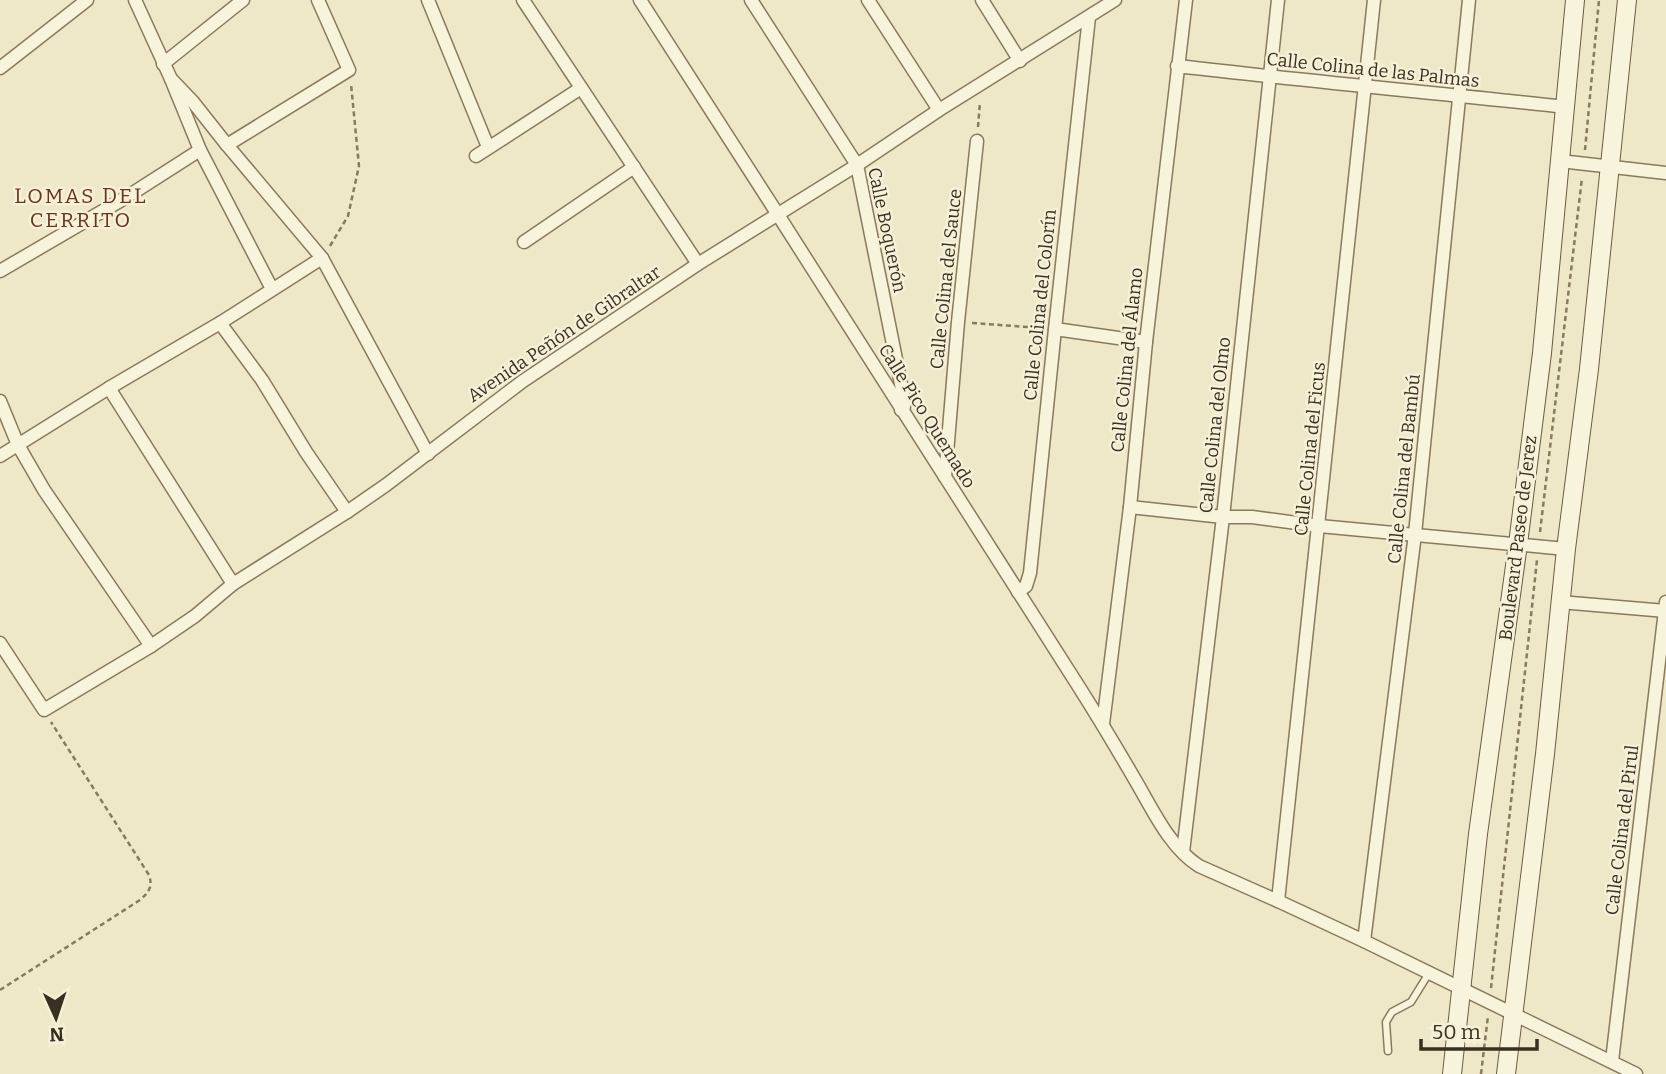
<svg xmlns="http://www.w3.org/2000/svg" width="1666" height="1074" viewBox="0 0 1666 1074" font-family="Bitter,serif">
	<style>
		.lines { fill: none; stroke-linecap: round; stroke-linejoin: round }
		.service-casing { stroke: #8a7a5d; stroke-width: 9 }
		.minor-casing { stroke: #8a7a5d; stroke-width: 15 }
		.secondary-casing { stroke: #6c5b40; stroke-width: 20 }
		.path { stroke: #8a7a5d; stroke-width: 2.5; stroke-dasharray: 5 3.5; stroke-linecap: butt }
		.service { stroke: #f8f3db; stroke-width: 6 }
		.minor { stroke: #f8f3db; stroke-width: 12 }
		.secondary { stroke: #f8f3db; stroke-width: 18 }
		.labels { text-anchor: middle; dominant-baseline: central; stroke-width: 5; stroke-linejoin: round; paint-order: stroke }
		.street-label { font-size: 18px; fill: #3a3020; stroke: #f5f0d7 }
		.quarter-label { font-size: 21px; letter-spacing: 2px; fill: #663620; stroke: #f5f0d7 }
	</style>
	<rect width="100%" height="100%" fill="#eee7c8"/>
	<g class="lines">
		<g class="service-casing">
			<path id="service" d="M1388 1051 1386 1022 1392 1012 1411 1002 1429 973"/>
		</g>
		<g class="minor-casing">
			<g id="minor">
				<path d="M135 0 171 79 200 150 272 289"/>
				<path d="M428 0 488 147"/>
				<path d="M523 0 698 264"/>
				<path d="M640 0C788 228 932 459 1079 687 1098 717 1116 747 1134 778 1152 808 1169 847 1199 866L1278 901 1364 941 1636 1074"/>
				<path d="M751 0 857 165 904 399V407L901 410"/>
				<path d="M868 0 939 110"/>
				<path d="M982 0 1020 61"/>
				<path d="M163 64 243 0"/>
				<path d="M1177 66C1307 81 1436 93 1566 107"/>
				<path d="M0 68 87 0"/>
				<path d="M171 79 193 102 227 145 322 258 428 454"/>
				<path d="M227 145 349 70 318 0"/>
				<path d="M476 156 581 88"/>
				<path d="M1560 161 1666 173"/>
				<path d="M524 242 634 167"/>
				<path d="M0 271 125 198 200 150"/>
				<path d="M220 323 262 380 306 452 347 512"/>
				<path d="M1055 329 1146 342"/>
				<path d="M109 388 233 584"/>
				<path d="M0 401 18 445 44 490 151 646"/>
				<path d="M0 456 109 388 220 323 322 258"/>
				<path d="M945 477 958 322 977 141"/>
				<path d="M1130 507 1223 517H1252L1319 526 1566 549"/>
				<path d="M1018 592 1026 586 1030 573 1055 329 1089 17"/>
				<path d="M1560 602 1666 611"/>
				<path d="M0 643 44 710 151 646 195 616 233 584 347 512 386 485 523 381 698 264 857 165 939 110 1115 0"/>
				<path d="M1103 724 1130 507 1146 342 1186 0"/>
				<path d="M1183 852 1223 517 1278 0"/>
				<path d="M1278 901 1374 0"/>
				<path d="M1364 941 1415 534 1469 0"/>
				<path d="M1612 1061 1666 602"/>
			</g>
		</g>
		<g class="secondary-casing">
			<g id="secondary">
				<path d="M1452 1074 1478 834 1518 544 1542 353 1575 0"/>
				<path d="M1506 1074 1545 754 1566 549 1589 369 1627 0"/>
			</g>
		</g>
		<g class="path">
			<path d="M978 127 980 102"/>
			<path d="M1585 150 1599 0"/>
			<path d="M330 246 348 216 359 166 351 84"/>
			<path d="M972 323 1042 328"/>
			<path d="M1540 532 1582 178"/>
			<path d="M1491 988 1537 560"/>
			<path d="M0 990 140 900C149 892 153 887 149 875L51 722"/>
			<path d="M1481 1074 1488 1016"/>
		</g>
		<use href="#service" class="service"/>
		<use href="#minor" class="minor"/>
		<use href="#secondary" class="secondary"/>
	</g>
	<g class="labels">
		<g class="street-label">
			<text transform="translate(1373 70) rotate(6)">Calle Colina de las Palmas</text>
			<text transform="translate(887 230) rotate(78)">Calle Boquerón</text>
			<text transform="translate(946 279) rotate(-84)">Calle Colina del Sauce</text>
			<text transform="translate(1040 305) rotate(-84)">Calle Colina del Colorín</text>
			<text transform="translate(564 334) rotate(-34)">Avenida Peñón de Gibraltar</text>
			<text transform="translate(1127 360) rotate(-84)">Calle Colina del Álamo</text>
			<text transform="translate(927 416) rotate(58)">Calle Pico Quemado</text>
			<text transform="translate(1215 425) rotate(-84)">Calle Colina del Olmo</text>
			<text transform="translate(1310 449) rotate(-84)">Calle Colina del Ficus</text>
			<text transform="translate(1404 469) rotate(-84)">Calle Colina del Bambú</text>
			<text transform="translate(1518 538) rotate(-83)">Boulevard Paseo de Jerez</text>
			<text transform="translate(1622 830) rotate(-83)">Calle Colina del Pirul</text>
		</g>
		<g class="quarter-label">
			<text x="81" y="196">LOMAS DEL<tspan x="81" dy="24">CERRITO</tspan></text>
		</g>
	</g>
	<g transform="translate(56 1018) rotate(177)" stroke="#f5f0d7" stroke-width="5" paint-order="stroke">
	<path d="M0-5L12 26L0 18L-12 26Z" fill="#3a3020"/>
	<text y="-10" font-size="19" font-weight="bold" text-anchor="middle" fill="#3a3020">N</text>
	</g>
	<path d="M1421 1039v10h116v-10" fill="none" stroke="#3a3020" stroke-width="3.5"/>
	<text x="1432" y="1039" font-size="21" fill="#3a3020" stroke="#f5f0d7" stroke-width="5" paint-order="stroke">50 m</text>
</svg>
